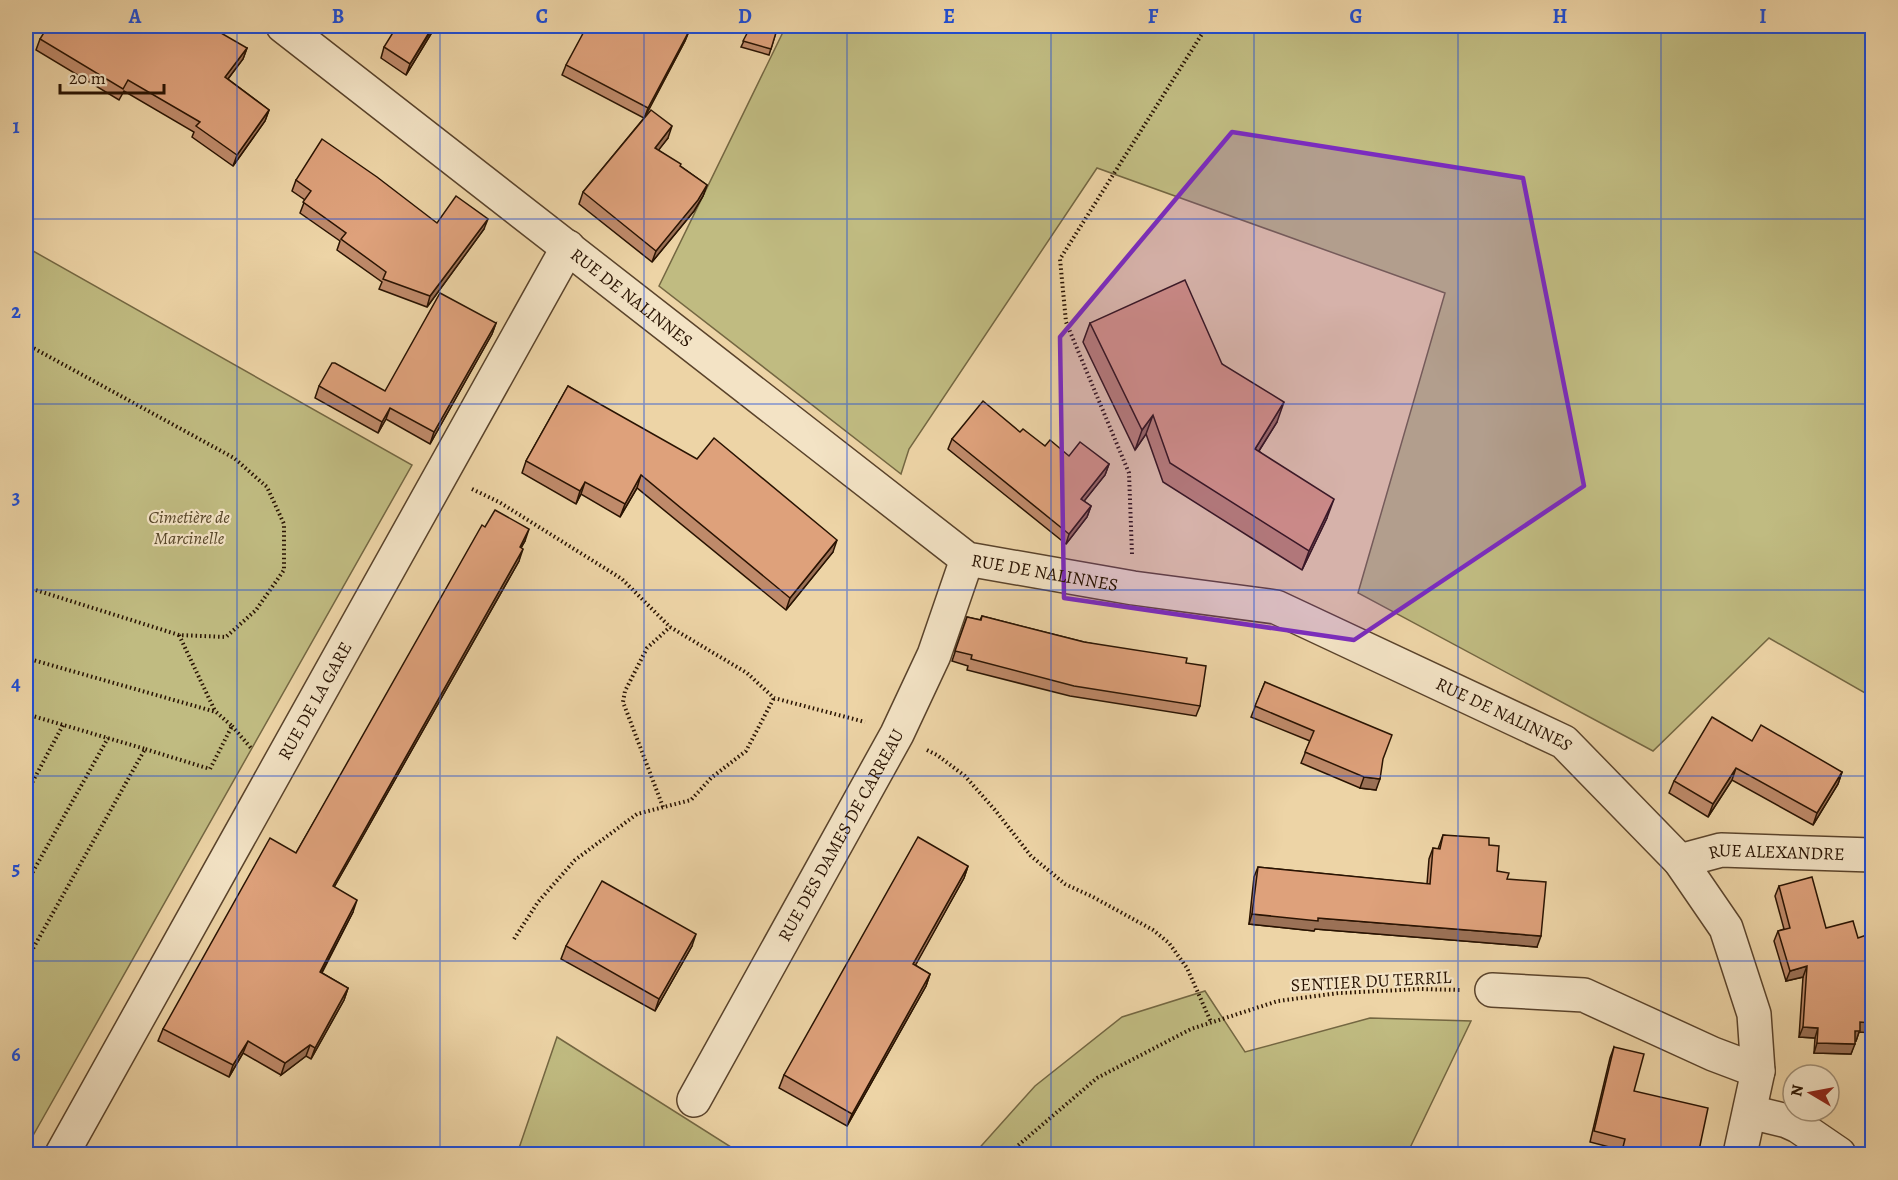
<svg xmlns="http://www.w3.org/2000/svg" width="1898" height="1180" viewBox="0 0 1898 1180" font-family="Alegreya,serif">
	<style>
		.green { fill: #c0bb81; stroke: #746742; stroke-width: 1.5 }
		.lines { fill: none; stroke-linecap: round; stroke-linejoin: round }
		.minor-casing { stroke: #5a432b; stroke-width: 36 }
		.path { stroke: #291302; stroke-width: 4; stroke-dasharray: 1.5 3; stroke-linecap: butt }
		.minor { stroke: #f3e3c5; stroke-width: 33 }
		.wall { fill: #bf8a6a; stroke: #291302; stroke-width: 1.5 }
		.shaded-wall { fill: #9b7156; stroke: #291302; stroke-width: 1.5 }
		.building { fill: #dea17b; stroke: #291302; stroke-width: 1.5 }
		.marked { fill: #7b2cbf; fill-opacity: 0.2; stroke: #7b2cbf; stroke-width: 4.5; stroke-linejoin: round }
		.grid { fill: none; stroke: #1d4ed8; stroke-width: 1.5; stroke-opacity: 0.55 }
		.labels { text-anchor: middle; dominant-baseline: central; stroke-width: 4.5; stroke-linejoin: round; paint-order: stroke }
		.street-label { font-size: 18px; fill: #291302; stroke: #f3e3c5 }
		.park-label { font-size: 18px; font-style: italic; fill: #564528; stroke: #f3e3c5 }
		.neatline { fill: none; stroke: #1d4ed8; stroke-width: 2 }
		.grid-label { font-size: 20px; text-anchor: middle; font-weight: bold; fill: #1d4ed8 }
	</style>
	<rect width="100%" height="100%" fill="#edd4a6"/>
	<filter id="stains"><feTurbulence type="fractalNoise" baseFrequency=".00333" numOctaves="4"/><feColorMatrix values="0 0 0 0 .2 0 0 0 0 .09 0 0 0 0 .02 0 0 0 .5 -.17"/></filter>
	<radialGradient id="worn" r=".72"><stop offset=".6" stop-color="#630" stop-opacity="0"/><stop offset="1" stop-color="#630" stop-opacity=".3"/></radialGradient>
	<g class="green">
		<path d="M786 26H1872V697L1769 638 1653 751 1358 593 1445 293 1097 168 909 449 901 474 659 286Z"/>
		<path d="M26 247 412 465 26 1148Z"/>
		<path d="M1205 991 1245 1052 1370 1018 1471 1021 1407 1154H974L1035 1086 1122 1017Z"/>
		<path d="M557 1037 742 1154H517Z"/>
	</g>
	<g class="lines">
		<g class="minor-casing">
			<g id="minor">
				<path id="s1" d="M283 26 967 559 1133 588 1276 607 1564 742 1680 861 1726 928 1754 1014 1758 1071 1740 1154"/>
				<path id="s2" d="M1680 861 1721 850 1872 855"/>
				<path d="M1492 990 1584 995 1713 1054 1758 1071"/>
				<path id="s3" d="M694 1100 897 734 934 655 967 559"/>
				<path d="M1750 1112 1787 1121 1798 1126 1839 1154"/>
				<path id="s4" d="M62 1154 568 247"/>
			</g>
		</g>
		<g class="path">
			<path d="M26 344 234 458 267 487 284 524V570L256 610 226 637 179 635 26 587"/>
			<path d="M472 489 499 502 622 579 670 627 747 673 774 698 865 722"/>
			<path d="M1132 554 1129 473 1066 322 1060 259 1207 26"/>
			<path d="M179 635 215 711"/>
			<path d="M26 658 216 712 232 726 210 769 145 749"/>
			<path d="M26 714 145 749 26 961"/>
			<path d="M232 726 251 748"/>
			<path d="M927 750 937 755 965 776 995 810 1031 856 1065 884 1093 897 1153 930 1169 943 1187 968 1211 1022"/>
			<path d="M26 794 63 725"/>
			<path d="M663 807 623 702 625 691 647 648 670 627"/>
			<path d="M26 884 108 738"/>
			<path d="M514 939 538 902 575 860 637 814 691 800 711 778 746 751 774 698"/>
			<path d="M1008 1154 1097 1078 1191 1029 1278 1001 1339 993 1420 989 1460 990"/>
		</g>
		<use href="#minor" class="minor"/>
	</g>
	<g class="wall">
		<path d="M434 26 431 34 406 75 381 58 384 47Z"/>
		<path d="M751 26H787L783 32 777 29 769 55 741 47Z"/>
		<path d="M689 31 685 41 644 118 668 138 658 150 707 185 703 196 694 211 652 262 579 204 583 192 644 118 562 75 566 65Z"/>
		<path d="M40 39 247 48 243 59 228 79 269 110 265 121 233 166 192 137 194 132 124 91 119 100 36 50Z"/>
		<path d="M296 180 437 223 484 229 427 307 379 289 382 282 337 250 340 241 300 213 305 200 292 191Z"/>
		<path d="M496 323 492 334 430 444 386 419 378 433 315 398 319 386 385 391Z"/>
		<path d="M1090 323 1222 364 1277 422 1259 451 1327 518 1302 570 1163 482 1146 434 1135 450 1083 342Z"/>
		<path d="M568 386 833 552 786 610 637 488 620 517 581 494 576 504 522 473 526 461Z"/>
		<path d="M1020 432 1045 446 1069 456 1109 464 1105 475 1084 501 1091 506 1087 517 1066 544 948 449 952 439Z"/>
		<path d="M485 527 525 541 521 548 519 561 334 887 353 912 322 973 348 988 344 1000 311 1059 306 1056 281 1075 243 1053 229 1077 158 1041 163 1029 296 853Z"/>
		<path d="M982 616 1084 642 1186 663 1200 706 1196 716 1070 696 967 670 968 666 952 661 967 617 980 620Z"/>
		<path d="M1265 682 1382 760 1376 790 1360 788 1301 763 1310 741 1251 717Z"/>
		<path d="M1752 741 1842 772 1838 784 1813 825 1732 780 1708 817 1669 793 1674 781Z"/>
		<path d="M1443 835 1489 845 1497 871 1507 879 1537 947 1315 929 1314 931 1249 924 1254 877 1258 867 1427 884 1429 859 1433 848 1438 849Z"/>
		<path d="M968 866 964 878 915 965 930 974 926 986 847 1126 779 1088 784 1075Z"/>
		<path d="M1779 886 1826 928 1859 1032 1856 1041H1855L1851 1054 1814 1053 1815 1038 1799 1037 1803 977 1786 981 1774 941 1778 931 1784 929 1775 896Z"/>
		<path d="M566 946H692L655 1011 561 959Z"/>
		<path d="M1614 1047 1634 1091 1698 1155H1620L1621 1150 1590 1142 1610 1058Z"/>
	</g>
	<g class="shaded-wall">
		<path d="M434 26 431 34 406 75 410 64Z"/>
		<path d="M689 31 685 41 644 119 648 108Z"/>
		<path d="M247 48 243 59 221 88 225 77Z"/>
		<path d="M269 110 265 121 233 166 237 155Z"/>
		<path d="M672 126 668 138 651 160 655 148Z"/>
		<path d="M707 185 703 196 694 211 652 262 656 251Z"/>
		<path d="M488 219 484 229 427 307 430 296Z"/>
		<path d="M496 323 492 334 430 444 434 432Z"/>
		<path d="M1284 402 1277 422 1248 468 1255 449Z"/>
		<path d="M390 408 386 419 378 433 382 422Z"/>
		<path d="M1153 415 1146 434 1135 450 1142 430Z"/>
		<path d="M1109 464 1105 475 1077 510 1081 499Z"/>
		<path d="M641 475 637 488 620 517 625 504Z"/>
		<path d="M585 482 581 494 576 504 580 491Z"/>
		<path d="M1334 499 1327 518 1302 570 1309 551Z"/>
		<path d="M1091 506 1087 517 1066 544 1069 534Z"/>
		<path d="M529 529 525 541 515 558 520 547Z"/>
		<path d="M837 540 833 552 786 610 790 598Z"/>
		<path d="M523 549 519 561 328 898 333 886Z"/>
		<path d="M1736 768 1732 780 1708 817 1713 804Z"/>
		<path d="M1842 772 1838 784 1813 825 1817 813Z"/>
		<path d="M1364 777 1380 779 1376 790 1360 788Z"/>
		<path d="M968 866 964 878 909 977 913 964Z"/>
		<path d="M357 900 353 912 316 983 320 972Z"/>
		<path d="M1252 914 1318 918 1541 936 1537 947 1315 929 1314 931 1249 924Z"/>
		<path d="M696 934 692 946 655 1011 659 999Z"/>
		<path d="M1807 966 1803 977 1786 981 1790 971Z"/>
		<path d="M930 974 926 986 847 1126 852 1114Z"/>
		<path d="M348 988 344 1000 311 1059 315 1048Z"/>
		<path d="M1860 1022 1872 1023V1033L1859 1032 1856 1041H1852L1855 1031Z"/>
		<path d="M1803 1027 1818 1028 1815 1038 1799 1037Z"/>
		<path d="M248 1041 243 1053 229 1077 233 1065Z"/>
		<path d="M1817 1043 1855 1044 1851 1054 1814 1053Z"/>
		<path d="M310 1045 306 1056 281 1075 285 1063Z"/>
	</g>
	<g class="building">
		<path d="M48 26H209L247 48 225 77 269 110 237 155 196 126 200 122 128 80 123 89 40 39Z"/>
		<path d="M397 26H433L410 64 384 47Z"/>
		<path d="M587 26H669L689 31 648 108 566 65Z"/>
		<path d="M751 26H778L771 49 743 41Z"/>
		<path d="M651 110 672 126 655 148 681 164 680 166 707 185 698 200 656 251 583 192Z"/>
		<path d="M322 139 377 177 437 223 456 196 488 219 430 296 383 279 386 272 341 239 346 233 303 202 311 191 296 180Z"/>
		<path d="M1185 280 1222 364 1284 402 1255 449 1334 499 1309 551 1170 463 1153 415 1142 430 1090 323Z"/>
		<path d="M440 293 496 323 434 432 390 408 382 422 319 386 332 363H335L385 391Z"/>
		<path d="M568 386 697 459 714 438 837 540 790 598 641 475 625 504 585 482 580 491 526 461Z"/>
		<path d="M983 401 1020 432 1023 429 1045 446 1050 440 1069 456 1080 442 1109 464 1081 499 1091 506 1069 534 952 439Z"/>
		<path d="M495 510 529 529 520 547 523 549 333 886 357 900 320 972 348 988 315 1048 310 1045 285 1063 248 1041 233 1065 163 1029 270 838 296 853 482 525 485 527Z"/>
		<path d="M982 616 1084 642 1187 658 1186 663 1206 666 1200 706 1074 686 971 659 972 655 955 651 967 617 981 620Z"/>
		<path d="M1265 682 1392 735 1383 759 1380 779 1364 777 1305 752 1314 731 1255 706Z"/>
		<path d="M1712 717 1752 741 1761 725 1842 772 1817 813 1736 768 1713 804 1674 781Z"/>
		<path d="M1443 835 1489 838V845L1499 846 1497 871 1509 873 1507 879 1546 882 1541 936 1318 918V921L1252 914 1258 867 1430 884 1433 848 1440 849Z"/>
		<path d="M918 837 968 866 913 964 930 974 852 1114 784 1075Z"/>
		<path d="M1812 877 1826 928 1853 921 1858 938 1872 933V1023L1860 1022V1031H1855V1044L1817 1043 1818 1028 1803 1027 1807 966 1790 971 1778 931 1790 928 1779 886Z"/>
		<path d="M602 881 696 934 659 999 566 946Z"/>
		<path d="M1614 1047 1644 1054 1634 1091 1708 1108 1698 1155H1621L1625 1139 1594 1131Z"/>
	</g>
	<path class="marked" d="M1232 132 1523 178 1584 486 1354 640 1064 598 1060 337Z"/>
	<path class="grid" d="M237 26V1154M440 26V1154M644 26V1154M847 26V1154M1051 26V1154M1254 26V1154M1458 26V1154M1661 26V1154M26 219H1872M26 404H1872M26 590H1872M26 776H1872M26 961H1872"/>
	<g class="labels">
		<g class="street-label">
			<text stroke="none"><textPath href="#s1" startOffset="442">RUE DE NALINNES</textPath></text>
			<text stroke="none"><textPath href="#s1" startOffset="946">RUE DE NALINNES</textPath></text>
			<text stroke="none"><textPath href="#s4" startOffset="519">RUE DE LA GARE</textPath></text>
			<text stroke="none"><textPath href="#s1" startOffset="1432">RUE DE NALINNES</textPath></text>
			<text stroke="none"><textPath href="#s3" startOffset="303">RUE DES DAMES DE CARREAU</textPath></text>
			<text stroke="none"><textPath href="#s2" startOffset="98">RUE ALEXANDRE</textPath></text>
			<text transform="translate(1371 981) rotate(-3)">SENTIER DU TERRIL</text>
		</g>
		<g class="park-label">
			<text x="189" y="517">Cimetière de<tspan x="189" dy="21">Marcinelle</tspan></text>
		</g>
	</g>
	<rect width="1898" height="1180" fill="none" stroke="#edd4a6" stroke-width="66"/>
	<g transform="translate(1811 1093) rotate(280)"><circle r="28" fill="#f3e3c5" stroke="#a29077" stroke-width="1.5"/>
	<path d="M0-4.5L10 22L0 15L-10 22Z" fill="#8f2418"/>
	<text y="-9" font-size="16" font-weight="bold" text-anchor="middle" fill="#291302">N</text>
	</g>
	<path d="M60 84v9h104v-9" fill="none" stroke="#291302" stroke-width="3"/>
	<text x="69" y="84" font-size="18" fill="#291302" stroke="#f3e3c5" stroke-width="4.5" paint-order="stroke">20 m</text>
	<rect x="33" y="33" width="1832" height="1114" class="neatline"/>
	<g class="grid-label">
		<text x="135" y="23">A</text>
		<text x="338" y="23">B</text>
		<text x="542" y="23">C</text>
		<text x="745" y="23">D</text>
		<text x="949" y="23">E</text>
		<text x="1153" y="23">F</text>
		<text x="1356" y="23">G</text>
		<text x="1560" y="23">H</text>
		<text x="1763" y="23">I</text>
		<text x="16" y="133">1</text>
		<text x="16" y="318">2</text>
		<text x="16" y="504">3</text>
		<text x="16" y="690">4</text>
		<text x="16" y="875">5</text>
		<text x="16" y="1061">6</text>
	</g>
	<rect width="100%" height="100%" filter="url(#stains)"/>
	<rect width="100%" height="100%" fill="url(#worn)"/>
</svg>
